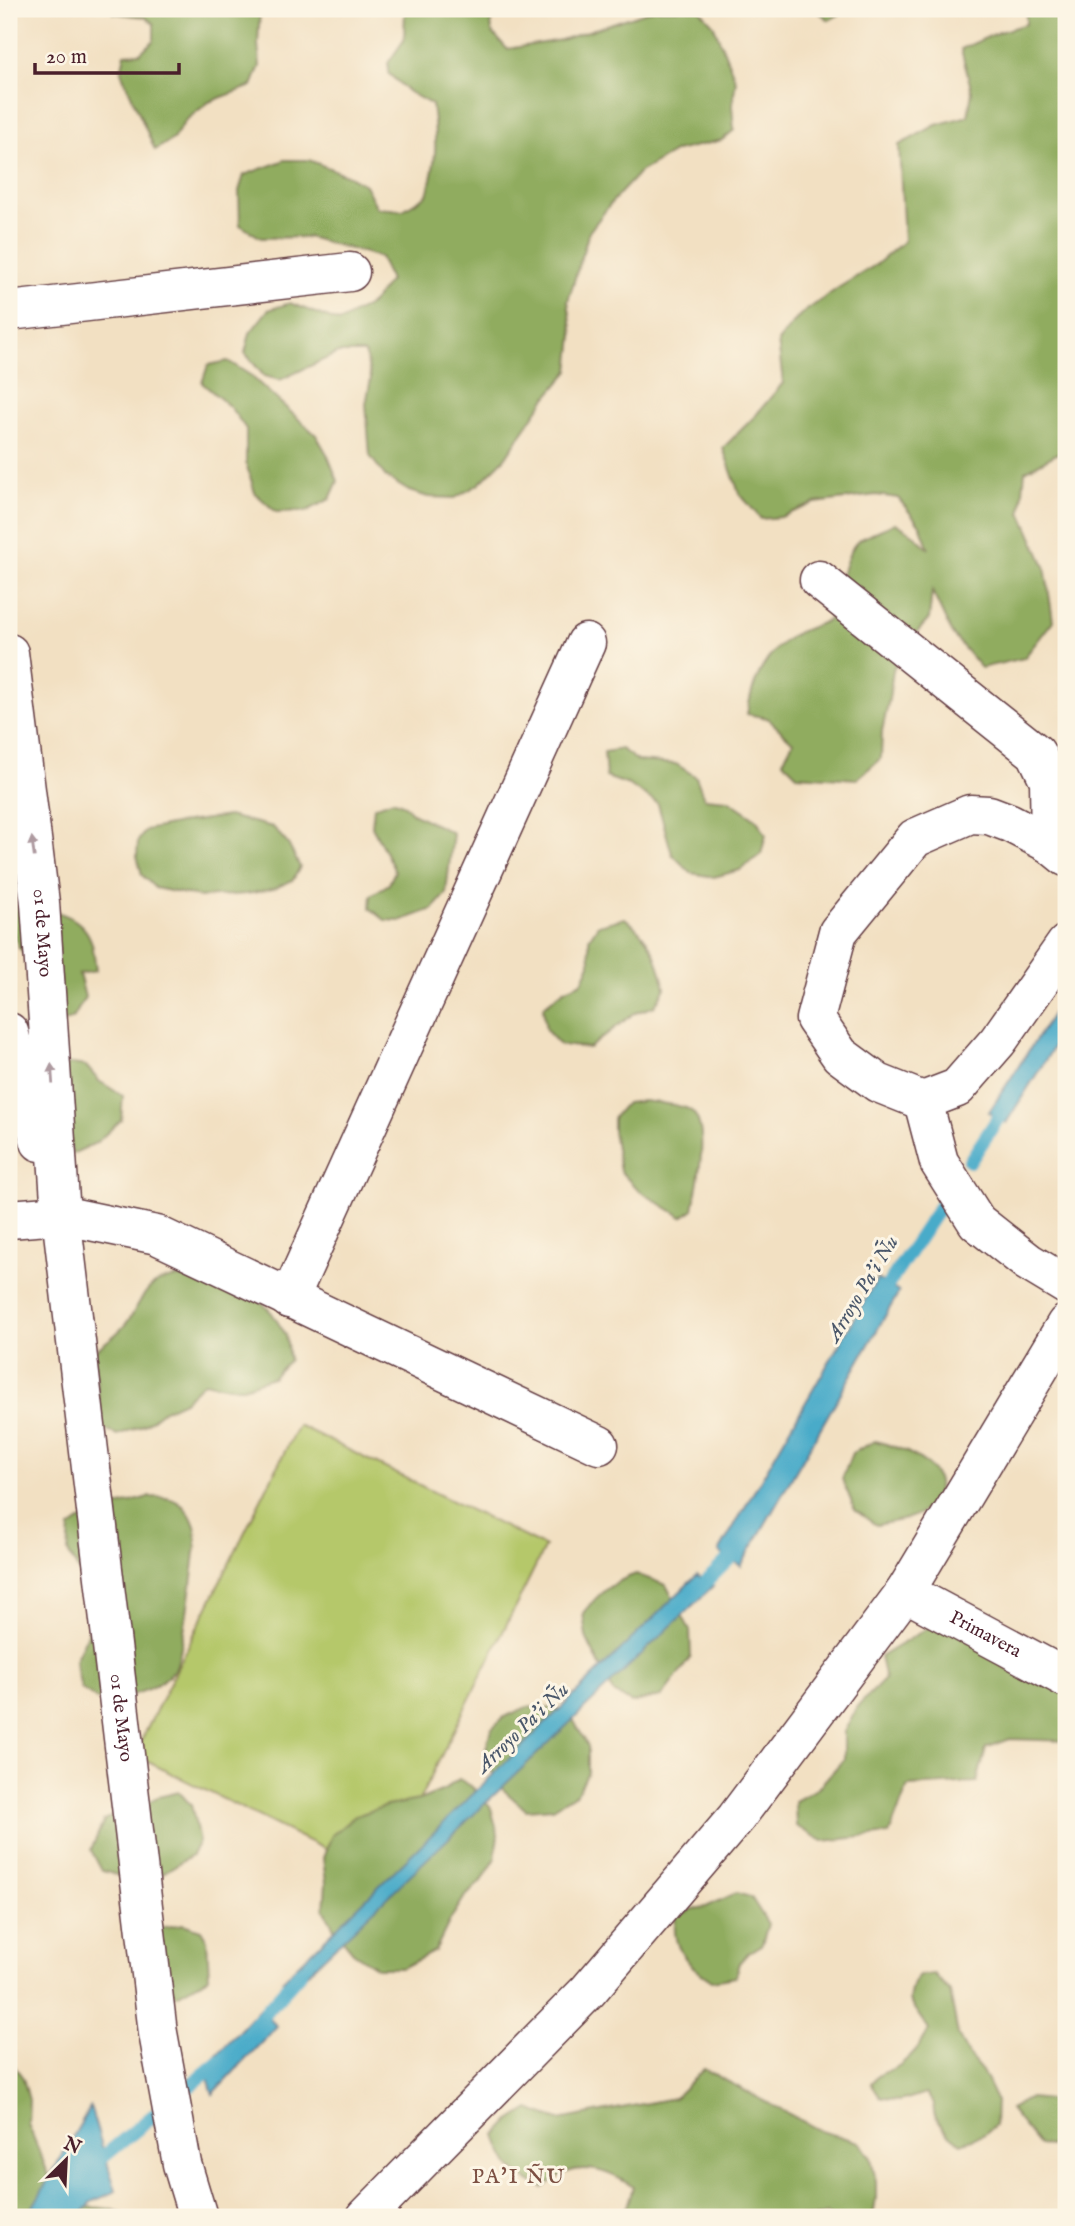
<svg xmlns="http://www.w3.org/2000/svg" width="1075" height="2226" viewBox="0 0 1075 2226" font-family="'IM FELL English',serif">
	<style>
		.green { fill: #b5c86b; stroke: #80744b; stroke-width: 2 }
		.forest { fill: #90ac5f; stroke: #6d6645; stroke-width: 2 }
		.water { fill: #4aabc9; stroke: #4a657a; stroke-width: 2 }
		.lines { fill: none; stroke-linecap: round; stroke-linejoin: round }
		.stream { stroke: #4aabc9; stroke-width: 14 }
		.minor-casing { stroke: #633c42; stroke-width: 41 }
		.major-casing { stroke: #633c42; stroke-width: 41 }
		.minor { stroke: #fff; stroke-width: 38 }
		.major { stroke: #fff; stroke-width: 38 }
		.oneway { fill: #ae9aa0 }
		.labels { text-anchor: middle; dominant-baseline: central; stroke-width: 6; stroke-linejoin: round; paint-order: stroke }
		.street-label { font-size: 19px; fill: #4a1f2b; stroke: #fcf5e5 }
		.water-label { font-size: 21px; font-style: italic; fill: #4a576a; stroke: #fcf5e5 }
		.neighbourhood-label { font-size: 21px; letter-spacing: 2px; fill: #7c5043; stroke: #fcf5e5 }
	</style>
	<rect width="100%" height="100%" fill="#fcf5e5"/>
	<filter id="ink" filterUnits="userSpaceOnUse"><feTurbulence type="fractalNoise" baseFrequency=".0143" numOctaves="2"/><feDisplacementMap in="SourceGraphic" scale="14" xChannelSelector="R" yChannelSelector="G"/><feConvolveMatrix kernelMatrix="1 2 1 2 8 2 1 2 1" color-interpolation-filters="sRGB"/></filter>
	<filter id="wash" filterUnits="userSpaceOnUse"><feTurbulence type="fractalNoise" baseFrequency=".00686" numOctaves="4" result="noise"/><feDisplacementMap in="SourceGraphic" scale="28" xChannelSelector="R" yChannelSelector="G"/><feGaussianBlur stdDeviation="1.57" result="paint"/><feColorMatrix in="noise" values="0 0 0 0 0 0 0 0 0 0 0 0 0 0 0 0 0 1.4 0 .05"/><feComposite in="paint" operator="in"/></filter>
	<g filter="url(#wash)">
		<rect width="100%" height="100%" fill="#f2e0c2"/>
		<path class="green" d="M298 1425 545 1547 381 1877 134 1755Z"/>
		<g class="forest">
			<path d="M111 9H260L258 44 260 66 252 86 209 102 186 120 173 139 155 150 121 72 125 54 140 53 154 40V24L145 17 113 13Z"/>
			<path d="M405 9H490L492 32 507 49 561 40 655 9H699L713 24 736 81 732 105 734 130 722 140 676 151 640 172 612 202 589 232 568 301 573 336 569 371 545 399 505 458 479 484 455 498 428 497 409 491 386 477 370 456 366 404 371 378 365 353H338L280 380 264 376 245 353 250 333 268 310 290 303 339 322 371 304 390 280 380 257 308 237 261 238 240 225 239 191 244 175 285 160H309L349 176 365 185 377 208 403 210 427 195C437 160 437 142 432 105L409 92 388 73V63L404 40Z"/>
			<path d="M815 9H849L829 20Z"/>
			<path d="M1026 9H1066V449L1025 471 1021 512 1045 566 1053 621 1024 658 981 668 952 634 932 591 929 619 902 649 893 670 889 699 882 731 881 758 857 779 797 775 783 761 793 742 767 718 747 714C752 682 765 653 793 635 804 629 818 625 829 620 836 601 844 556 856 543 863 536 886 528 895 523L912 533 929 549 920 525 898 498 876 495 815 503 781 517 761 519 739 493 723 448 755 416 783 383 778 341 800 315 838 288 877 264 904 241 899 145 936 125 968 116 972 92 961 49 999 32 1026 24Z"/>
			<path d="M228 361 250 375 316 435 327 454 338 481 330 499 307 511 276 512 255 493 246 463V429L230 407 202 383 208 365Z"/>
			<path d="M621 749 638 761 676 764 696 777 704 798 728 800 756 819 766 835 761 854 740 870 714 877 691 873 672 854 658 804 629 785 606 777 604 752Z"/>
			<path d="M393 800 405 805 412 813 453 833 446 893 433 909 400 921 385 920 370 908 371 895 389 884 395 871 372 826 374 807Z"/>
			<path d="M228 816 273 827 288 844 300 867 293 880 273 889 247 894 201 897 155 888 142 875 137 856 138 841 146 830 180 823Z"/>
			<path d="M18 906C45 909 83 911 92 944 94 952 95 962 96 971L79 974 85 997 74 1017 49 1029 32 964 18 946 9 922Z"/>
			<path d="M625 918C651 938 658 958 665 988L655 1006 633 1014 589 1048 560 1045 546 1030 543 1007 564 990 582 982 590 964 589 939 598 925Z"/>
			<path d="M72 1064 86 1066 99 1081 123 1096 121 1120 96 1143 72 1154 56 1069Z"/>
			<path d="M644 1101C656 1103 677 1104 688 1109 713 1121 696 1188 693 1210L682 1217 638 1190 620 1171 613 1131V1118L626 1103Z"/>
			<path d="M178 1277 196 1281H218L250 1290 272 1313 286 1335 289 1360 273 1377 243 1387H229L204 1382 184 1401 164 1410 146 1424 118 1435 102 1429 93 1352C106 1342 121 1332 130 1318 146 1293 145 1282 178 1277Z"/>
			<path d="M875 1441C896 1446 943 1462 938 1490 936 1500 933 1506 924 1511 910 1520 891 1522 876 1525L855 1510 842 1479 852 1453Z"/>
			<path d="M148 1497C163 1497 178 1497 187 1511 191 1515 195 1525 196 1530 198 1544 181 1662 175 1669 157 1691 129 1696 103 1703L81 1689 75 1660 86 1638 94 1616 89 1589 68 1552 70 1528 89 1515Z"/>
			<path d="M636 1574 666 1585 690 1630 691 1657 662 1696 631 1703 612 1691 586 1637 583 1613C600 1592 611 1583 636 1574Z"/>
			<path d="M954 1612 988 1626 1005 1669 1041 1679 1066 1678V1741L1010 1739 986 1748 977 1782 908 1786 889 1834 823 1841 796 1826 795 1801 817 1789 844 1759V1732L857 1707 885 1679 880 1657Z"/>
			<path d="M527 1707 560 1709 570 1714 588 1746V1772L577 1793 553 1808 526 1810 497 1784 485 1753 491 1729 504 1717Z"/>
			<path d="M459 1779 471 1786 491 1808 498 1834 495 1860 483 1879 464 1898 450 1920 435 1951 402 1968H377L353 1952 335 1930 324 1909 326 1883 323 1858 332 1835 355 1816 386 1806 419 1800 444 1790Z"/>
			<path d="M179 1792 191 1805 194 1817 199 1841 192 1855 153 1879 117 1875 102 1871 91 1850 104 1820 124 1809 146 1803 158 1797Z"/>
			<path d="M736 1893 751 1897 768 1924 762 1944 748 1953 739 1963 735 1977 712 1981C687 1965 670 1947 676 1916L693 1909 706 1907Z"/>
			<path d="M183 1924 201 1930 207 1940 209 1977 177 1995 156 1991 159 1928Z"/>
			<path d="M934 1974 950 1992 958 2035 968 2055 982 2071 996 2100 995 2125 983 2135 961 2143C947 2133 931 2121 934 2104L926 2093 900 2101 880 2097 871 2083C882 2070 888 2073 900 2065 913 2055 922 2044 929 2030L909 2001 911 1989 918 1976Z"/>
			<path d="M9 2059 23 2078 29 2100 28 2124 50 2178 77 2207C94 2208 114 2206 128 2217H9Z"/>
			<path d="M704 2069 821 2131 859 2142 871 2158 876 2181V2199L873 2217H831L826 2214 819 2217H620L628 2203 633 2187C614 2174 590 2164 567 2172 559 2175 550 2183 543 2188 512 2174 507 2167 496 2136L509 2122 529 2109 559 2120 674 2098Z"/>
			<path d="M1030 2098 1066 2102V2147L1039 2145 1010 2109Z"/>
		</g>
		<g class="water">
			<path d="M1066 993V1027L1006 1123 989 1112Z"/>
			<path d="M877 1279 899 1292 741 1566 719 1552Z"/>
			<path d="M697 1575 713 1586 292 1988 283 1980Z"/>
			<path d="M259 2009 277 2026 213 2094 205 2068Z"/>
			<path d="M90 2107 116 2191 92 2202 79 2217H27Z"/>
		</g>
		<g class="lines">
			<g class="stream">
				<path d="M970 1161 1008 1103"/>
				<path d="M878 1300 941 1205"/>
				<path d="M693 1595 735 1553 740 1543"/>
				<path d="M253 2026 300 1973"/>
				<path d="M92 2166 220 2061"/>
			</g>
		</g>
	</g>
	<g filter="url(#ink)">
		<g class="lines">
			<g class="minor-casing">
				<g id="minor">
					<path d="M9 311 350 272"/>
					<path d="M819 580 1036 753 1049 780 1050 844"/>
					<path id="s1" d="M9 653 40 903 61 1215 158 2033 182 2164 198 2217"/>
					<path d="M1066 857 1050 844 1010 823 989 815 970 814 915 838 838 932 815 1019 840 1055 878 1083 923 1101 957 1088 998 1041 1066 944"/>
					<path d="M9 1032 40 1142"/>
					<path d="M923 1101 939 1162 977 1222 1028 1262 1066 1285"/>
					<path d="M9 1219 61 1215 157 1235 599 1445"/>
					<path d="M289 1299 586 643"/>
					<path id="s2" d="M905 1592 1066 1678"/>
				</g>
			</g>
			<g class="major-casing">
				<path id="major" d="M366 2217 588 1991 736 1818 905 1592 1066 1324"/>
			</g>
			<use href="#minor" class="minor"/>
			<use href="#major" class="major"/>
		</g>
		<defs><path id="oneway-solid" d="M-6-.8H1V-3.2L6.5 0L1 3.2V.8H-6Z" transform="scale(1.75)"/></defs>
		<g class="oneway">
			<use href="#oneway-solid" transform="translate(33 847) rotate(-97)"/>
			<use href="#oneway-solid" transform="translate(52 1074) rotate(-94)"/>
		</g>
	</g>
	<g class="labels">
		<g class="street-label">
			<text stroke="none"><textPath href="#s1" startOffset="282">01 de Mayo</textPath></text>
			<text stroke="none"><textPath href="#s2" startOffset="91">Primavera</textPath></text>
			<text stroke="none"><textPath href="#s1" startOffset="1071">01 de Mayo</textPath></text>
		</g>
		<g class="water-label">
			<text transform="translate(863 1289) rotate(-59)">Arroyo Pa'i Ñu</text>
			<text transform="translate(523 1728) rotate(-44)">Arroyo Pa'i Ñu</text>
		</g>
		<g class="neighbourhood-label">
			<text x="519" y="2177">PA'I ÑU</text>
		</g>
	</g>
	<rect width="1075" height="2226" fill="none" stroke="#fcf5e5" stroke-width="35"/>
	<g transform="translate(66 2160) rotate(24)" stroke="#fcf5e5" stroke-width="5" paint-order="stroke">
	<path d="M0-5L12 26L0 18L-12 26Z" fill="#4a1f2b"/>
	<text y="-10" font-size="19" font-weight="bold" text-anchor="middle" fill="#4a1f2b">N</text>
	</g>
	<path d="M35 63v10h144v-10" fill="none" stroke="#4a1f2b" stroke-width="3.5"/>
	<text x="46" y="63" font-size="21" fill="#4a1f2b" stroke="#fcf5e5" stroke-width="5" paint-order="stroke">20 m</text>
</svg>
